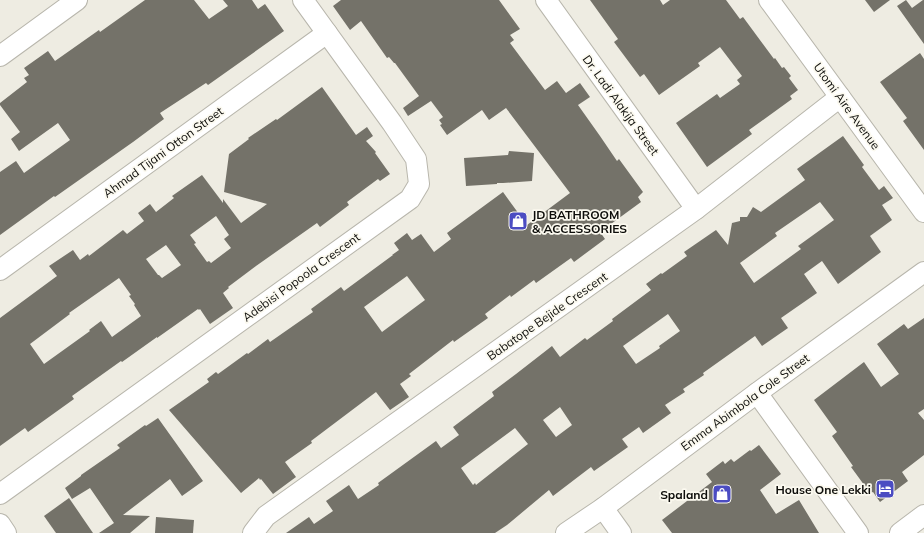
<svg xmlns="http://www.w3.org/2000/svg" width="924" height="533" viewBox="0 0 924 533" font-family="Mulish,sans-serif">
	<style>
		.building { fill: #747269; fill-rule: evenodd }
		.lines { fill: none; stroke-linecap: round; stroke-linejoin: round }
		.minor-casing { stroke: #b8b6ac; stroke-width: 22 }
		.minor { stroke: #fff; stroke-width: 20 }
		.labels { text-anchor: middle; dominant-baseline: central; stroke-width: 3.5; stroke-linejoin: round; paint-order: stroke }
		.street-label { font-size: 12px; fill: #0d0d0a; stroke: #fbf9ef }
		.poi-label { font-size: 12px; font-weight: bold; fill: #0d0d0a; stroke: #fbf9ef; text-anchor: end }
	</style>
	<rect width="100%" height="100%" fill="#eeece2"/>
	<g class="building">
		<path d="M145 0H194L209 19 228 6 223 0H252L258 9 265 4 284 31 208 85 206 83 160 113 164 119 133 142 55 197 54 196 0 235V172L16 161 24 173 70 140 58 123 19 151 11 139 20 132 0 105V103L27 82 24 78 29 75 24 68 48 51 55 61 99 30 100 32Z"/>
		<path d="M341 0H499L520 29 510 35 514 40 510 43 545 90 557 81 566 93 580 83 590 97 578 105 600 136 617 161 619 159 643 192 638 197 641 202 600 232 605 239 574 262 571 258 536 283 534 280 511 297 510 295 485 314 488 318 454 342 453 340 409 374 411 376 400 384 409 397 390 410 376 392 311 441 312 443 285 462 296 477 273 494 261 479 260 480 259 478 241 493 169 410 209 382 207 379 216 372 218 374 247 353 248 354 268 339 270 342 313 312 311 309 341 287 344 291 393 255H392L399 250 394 243 407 233 412 240 421 234 434 252 451 239 447 233 503 192 527 225 570 193 506 108 489 120 482 110 447 135 440 125 442 124 439 120 443 117 431 101 408 116 403 108 419 96 395 63H394L389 57 387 58 361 21 350 30 333 6ZM407 276 425 300 382 332 364 307Z"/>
		<path d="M590 0H660L663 5 670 0H726L740 19 743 17 774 59 775 58 782 68 784 67 791 76 789 78 798 90 790 96 792 99 749 130 752 134 707 167 676 123 717 94 720 98 740 84 737 80 742 76 720 47 698 63 700 66 659 95 644 74 640 77 614 42 618 39Z"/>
		<path d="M865 0H890L874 12Z"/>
		<path d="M906 0 912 8 923 0H924V44L897 6Z"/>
		<path d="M920 53 924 59V150L903 121 907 118 880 82Z"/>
		<path d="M322 87 356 135 367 127 373 136 366 141 376 152 375 153 390 174 380 181 378 179 347 202 349 205 320 227 317 223 256 266 228 287 229 288 223 293 233 308 210 324 200 309 199 310 198 309 157 338V337L122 362 121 361 72 396 74 399 28 432 25 428 0 446V318L57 276 49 266 73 250 80 260 88 254 89 256 123 230 127 234 144 221 138 213 150 204 156 212 174 198 172 196 202 175 223 203V199L241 223 267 204 224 192 229 154 249 139 248 138 276 119 277 120ZM216 216 229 235 224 239 231 248 211 263 209 261 207 262 194 244 196 243 190 235ZM166 245 181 265 162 278 159 275H158L146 259ZM119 278 131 295 129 296 135 304 134 305 141 316 112 337 101 321 89 330 90 331 44 364 30 344 70 314 69 313Z"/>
		<path d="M843 136 864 165 862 167 879 190 884 186 893 198 882 205 892 220 870 236 881 252 838 284 822 261 804 274 817 293 781 318 788 328 762 346 755 336 703 373 704 375 683 389 685 392 665 405 671 413 643 433 639 427 622 439 628 447 594 471 591 467 553 496 549 490 507 525 495 533H286L309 517 314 524 333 511 326 501 349 485 358 499 379 485 378 483 436 441 441 448 459 435 453 427 494 396 492 392 516 374 552 346 560 357 585 338 587 340 613 321 612 319 651 290 646 284 661 273 662 274 687 256 684 252 716 230 728 245 732 223 740 221V217H747L753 207 761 212 805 180 797 169ZM820 202 834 220 798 246 801 249 754 283 740 263 777 236 775 233ZM668 314 680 331 659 346 660 348 636 364 623 346ZM560 407 572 425 556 437 543 420ZM515 428 528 444 476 485 475 483 473 485 461 468Z"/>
		<path d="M509 151 534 153 532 181 503 183H497V184L466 186 464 158 508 155Z"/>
		<path d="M924 318V409L918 413 924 420V455L902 472 908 481 880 502 873 492 870 493 851 467 853 466 832 436 837 432 814 400 864 362 881 387 899 374 877 344 904 324 908 329Z"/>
		<path d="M158 418 203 481 182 496 170 479 123 515 150 516 130 533H99L114 523 90 488 72 499 65 488 81 476V475L120 448 117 445 145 425 146 426Z"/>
		<path d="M759 445 781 474 760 490 776 514 799 500 819 533H672L662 520 712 482 706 474 723 461 725 464 731 459 734 462 750 450 751 451Z"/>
		<path d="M69 498 93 533H56L44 516Z"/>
		<path d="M156 517 194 520 193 533H155Z"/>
	</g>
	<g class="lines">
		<g class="minor-casing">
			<g id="minor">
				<path d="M546 0 696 209"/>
				<path d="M769 0 924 212"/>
				<path d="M0 56 77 0"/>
				<path d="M0 270 327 33"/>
				<path d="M757 393 858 533"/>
				<path d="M0 494 410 199 419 184 416 159 392 123 303 0"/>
				<path d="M603 508 621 533"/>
				<path d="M0 524 6 533"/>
				<path d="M253 533 266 516 696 209 840 97"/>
				<path d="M566 533 603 508 757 393 924 272"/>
				<path d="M900 533 924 515"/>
			</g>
		</g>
		<use href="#minor" class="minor"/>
	</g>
	<defs>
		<g id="shop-square" transform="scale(1)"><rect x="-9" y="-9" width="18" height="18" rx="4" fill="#4b4cc2" stroke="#fbf9ef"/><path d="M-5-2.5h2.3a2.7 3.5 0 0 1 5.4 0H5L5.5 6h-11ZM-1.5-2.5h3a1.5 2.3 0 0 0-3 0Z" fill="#fff"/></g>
		<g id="hotel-square" transform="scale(1)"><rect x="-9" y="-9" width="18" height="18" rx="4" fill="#4b4cc2" stroke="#fbf9ef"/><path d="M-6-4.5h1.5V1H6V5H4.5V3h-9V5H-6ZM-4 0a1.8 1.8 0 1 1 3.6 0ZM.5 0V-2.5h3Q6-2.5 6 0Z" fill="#fff"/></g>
	</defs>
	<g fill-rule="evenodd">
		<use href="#shop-square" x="518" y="221"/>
		<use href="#hotel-square" x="885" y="489"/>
		<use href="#shop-square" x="722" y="494"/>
	</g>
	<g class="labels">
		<g class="street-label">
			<text transform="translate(621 105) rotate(54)">Dr. Ladi Alakija Street</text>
			<text transform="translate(847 106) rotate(54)">Utomi Aire Avenue</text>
			<text transform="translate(163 152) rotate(-36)">Ahmad Tijani Otton Street</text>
			<text transform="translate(301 277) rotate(-36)">Adebisi Popoola Crescent</text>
			<text transform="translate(547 316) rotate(-35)">Babatope Bejide Crescent</text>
			<text transform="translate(745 402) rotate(-36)">Emma Abimbola Cole Street</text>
		</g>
		<g class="poi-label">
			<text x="532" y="214" text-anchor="start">JD BATHROOM<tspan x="532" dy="14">&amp; ACCESSORIES</tspan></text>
			<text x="871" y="489">House One Lekki</text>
			<text x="708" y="494">Spaland</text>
		</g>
	</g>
</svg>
